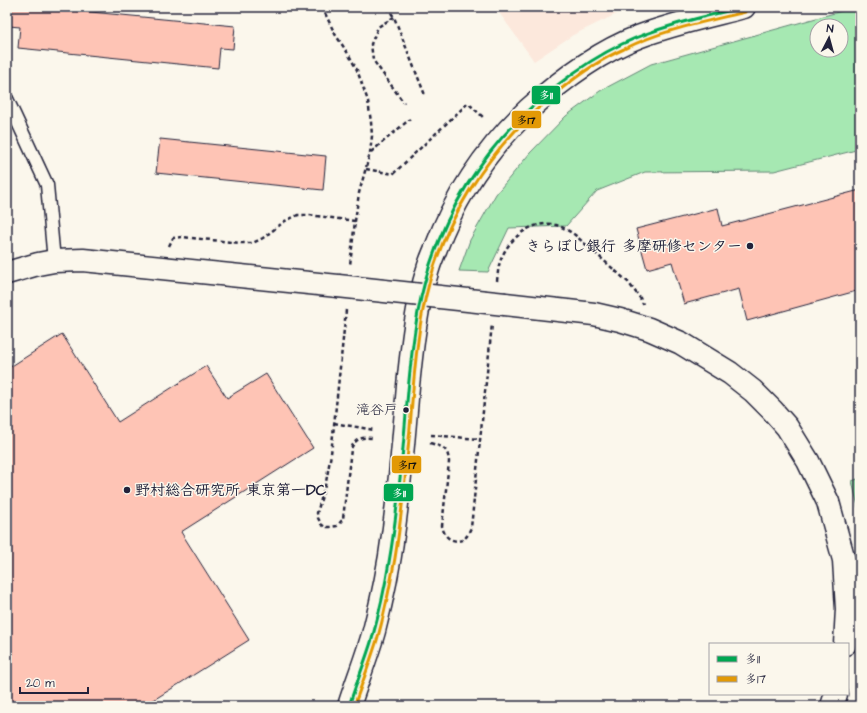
<svg xmlns="http://www.w3.org/2000/svg" width="867" height="713" viewBox="0 0 867 713" font-family="'Architects Daughter','Klee One',sans-serif">
	<style>
		.built { fill: #fce8dc }
		.green { fill: #a6e8b2; stroke: #648576; fill-rule: evenodd }
		.building { fill: #fec4b5; stroke: #22223b }
		.lines { fill: none; stroke-linecap: round; stroke-linejoin: round }
		.lane-casing { stroke: #22223b; stroke-width: 15 }
		.secondary-casing { stroke: #22223b; stroke-width: 25 }
		.path { stroke: #22223b; stroke-width: 2.5; stroke-dasharray: 4 3; stroke-linecap: butt }
		.lane { stroke: #fbf7ec; stroke-width: 12 }
		.secondary { stroke: #fbf7ec; stroke-width: 22 }
		.secondary-bridge-casing { stroke: #22223b; stroke-width: 25; stroke-linecap: butt }
		.secondary-bridge { stroke: #fbf7ec; stroke-width: 22 }
		.bus-1-casing { stroke: #fbf7ec; stroke-width: 6 }
		.bus-2-casing { stroke: #fbf7ec; stroke-width: 6 }
		.bus-1 { stroke: #00a651; stroke-width: 3 }
		.bus-2 { stroke: #e29906; stroke-width: 3 }
		.poi-dot { fill: #22223b; stroke: #fbf7ec; stroke-width: 1.5 }
		.labels { text-anchor: middle; dominant-baseline: central; stroke-width: 3; stroke-linejoin: round; paint-order: stroke }
		.bus-label { font-size: 14px; fill: #22223b; stroke: #fbf7ec; text-anchor: end }
		.poi-label { font-size: 15px; font-weight: bold; fill: #22223b; stroke: #fbf7ec; text-anchor: end }
		.line-badge { stroke: #fbf7ec; stroke-width: 1.5 }
		.badge-label { font-size: 11px; text-anchor: middle; font-weight: bold; fill: #fff }
		.pale-badge-label { font-size: 11px; text-anchor: middle; font-weight: bold; fill: #111 }
	</style>
	<rect width="100%" height="100%" fill="#fbf7ec"/>
	<filter id="ink" filterUnits="userSpaceOnUse"><feTurbulence type="fractalNoise" baseFrequency=".025" numOctaves="2"/><feDisplacementMap in="SourceGraphic" scale="8" xChannelSelector="R" yChannelSelector="G"/><feConvolveMatrix kernelMatrix="1 2 1 2 8 2 1 2 1" color-interpolation-filters="sRGB"/></filter>
	<g filter="url(#ink)">
		<path class="built" d="M495 7H631L573 35 534 61Z"/>
		<g class="green">
			<path d="M856 7H860V149L774 171 645 172 597 191 566 226 509 228 488 272 459 271 470 240 496 194 530 153 566 116 600 91 651 64ZM817 26H841V50H817Z"/>
			<path d="M860 478V515L852 481Z"/>
		</g>
		<g class="building">
			<path d="M11 7H39L235 26 233 49 220 48 218 68 18 48 20 27 9 26Z"/>
			<path d="M160 139 326 156 323 190 156 173Z"/>
			<path d="M860 190V290L747 321 739 289 684 304 672 262 647 269 636 229 718 208 722 226Z"/>
			<path d="M62 334 118 422 206 366 227 398 266 374 313 448 181 532 249 640 144 706H7V369Z"/>
		</g>
		<g class="lines">
			<g class="lane-casing">
				<path id="lane" d="M7 99 47 185 54 261"/>
			</g>
			<g class="secondary-casing">
				<g id="secondary">
					<path d="M7 273 38 264 54 261 83 260 338 286"/>
					<path d="M505 304 594 314 620 320 649 329 681 343 730 373 753 391 772 410 787 427 808 461 828 502 844 560 847 609 845 644"/>
					<path d="M349 706C357 681 367 656 374 631 382 600 389 567 393 535 400 486 404 436 408 386 412 347 416 307 428 269 430 262 433 255 436 248 456 194 486 150 528 110 559 82 598 52 638 37 671 24 709 16 744 7"/>
					<path d="M832 706 836 694"/>
				</g>
			</g>
			<g class="path">
				<path d="M322 7 335 34 349 55 357 70 368 101 371 122 372 136 370 153 359 193 355 221 350 265"/>
				<path d="M387 7 394 17 425 95"/>
				<path d="M394 17 378 27 371 44 373 60 404 103"/>
				<path d="M371 152 410 119"/>
				<path d="M366 169 393 174 468 103 484 118"/>
				<path d="M169 246 173 238 182 237 241 243H253L263 238 285 221 298 215H309L355 221"/>
				<path d="M497 281C498 273 498 265 502 257 510 237 534 219 556 225 563 227 569 231 575 235L628 282 640 298 643 304"/>
				<path d="M346 310 331 454 326 482 317 513 318 518 321 524 325 527H330L337 526 343 519 351 449C355 438 362 437 373 438"/>
				<path d="M334 423 374 430"/>
				<path d="M431 435 479 439"/>
				<path d="M430 443C443 447 448 448 449 462L442 526C443 528 443 530 444 532 447 541 460 544 466 537 468 535 469 531 471 528L492 324"/>
			</g>
			<use href="#lane" class="lane"/>
			<use href="#secondary" class="secondary"/>
			<g class="secondary-bridge-casing">
				<path id="secondary-bridge" d="M338 286 505 304"/>
			</g>
			<use href="#secondary-bridge" class="secondary-bridge"/>
			<g class="bus-1-casing">
				<path id="bus-1" d="M349 706C356 684 365 662 372 639 379 614 385 588 389 562 397 517 401 471 405 426 408 388 411 349 418 312 435 220 485 141 559 84 578 69 599 55 622 44 660 26 703 17 744 7"/>
			</g>
			<g class="bus-2-casing">
				<path id="bus-2" d="M354 706C362 684 370 662 377 640 385 613 390 586 395 558 402 515 406 471 410 428 413 390 415 352 422 315 438 224 489 145 561 89 581 73 601 59 624 49 662 30 704 22 745 12"/>
			</g>
			<use href="#bus-1" class="bus-1"/>
			<use href="#bus-2" class="bus-2"/>
		</g>
	</g>
	<g class="poi-dot">
		<circle cx="750" cy="246" r="4"/>
		<circle cx="406" cy="410" r="3.5"/>
		<circle cx="127" cy="490" r="4"/>
	</g>
	<g class="labels">
		<g class="bus-label">
			<text x="398" y="410">滝谷戸</text>
		</g>
		<g class="poi-label">
			<text x="742" y="246">きらぼし銀行 多摩研修センター</text>
			<text x="135" y="490" text-anchor="start">野村総合研究所 東京第一DC</text>
		</g>
	</g>
	<g class="line-badge">
		<rect x="531" y="85" width="30" height="20" rx="4" fill="#00a651"/>
		<rect x="511" y="110" width="31" height="19" rx="4" fill="#e29906"/>
		<rect x="391" y="455" width="31" height="19" rx="4" fill="#e29906"/>
		<rect x="383" y="483" width="31" height="19" rx="4" fill="#00a651"/>
	</g>
	<g class="badge-label">
		<text x="546" y="99">多11</text>
		<text x="399" y="497">多11</text>
	</g>
	<g class="pale-badge-label">
		<text x="526" y="124">多17</text>
		<text x="407" y="469">多17</text>
	</g>
	<rect width="867" height="713" fill="none" stroke="#fbf7ec" stroke-width="24"/>
	<rect x="12" y="12" width="843" height="689" fill="none" stroke="#22223b" stroke-width="1.5" filter="url(#ink)"/>
	<rect x="709" y="643" width="140" height="52" fill="#fbf7ec" stroke="#a4a2a5"/>
	<rect x="717" y="656" width="20" height="6" fill="#00a651" stroke="#a4a2a5"/>
	<text x="745" y="663" font-size="12" fill="#22223b">多11</text>
	<rect x="717" y="676" width="20" height="6" fill="#e29906" stroke="#a4a2a5"/>
	<text x="745" y="683" font-size="12" fill="#22223b">多17</text>
	<g transform="translate(829 38) rotate(6)"><circle r="19" fill="#fbf7ec" stroke="#a4a2a5"/>
	<path d="M0-3L7 15L0 10L-7 15Z" fill="#22223b"/>
	<text y="-6" font-size="11" font-weight="bold" text-anchor="middle" fill="#22223b">N</text>
	</g>
	<path d="M20 687v6h68v-6" fill="none" stroke="#22223b" stroke-width="2"/>
	<text x="26" y="687" font-size="12" fill="#22223b" stroke="#fbf7ec" stroke-width="3" paint-order="stroke">20 m</text>
</svg>
